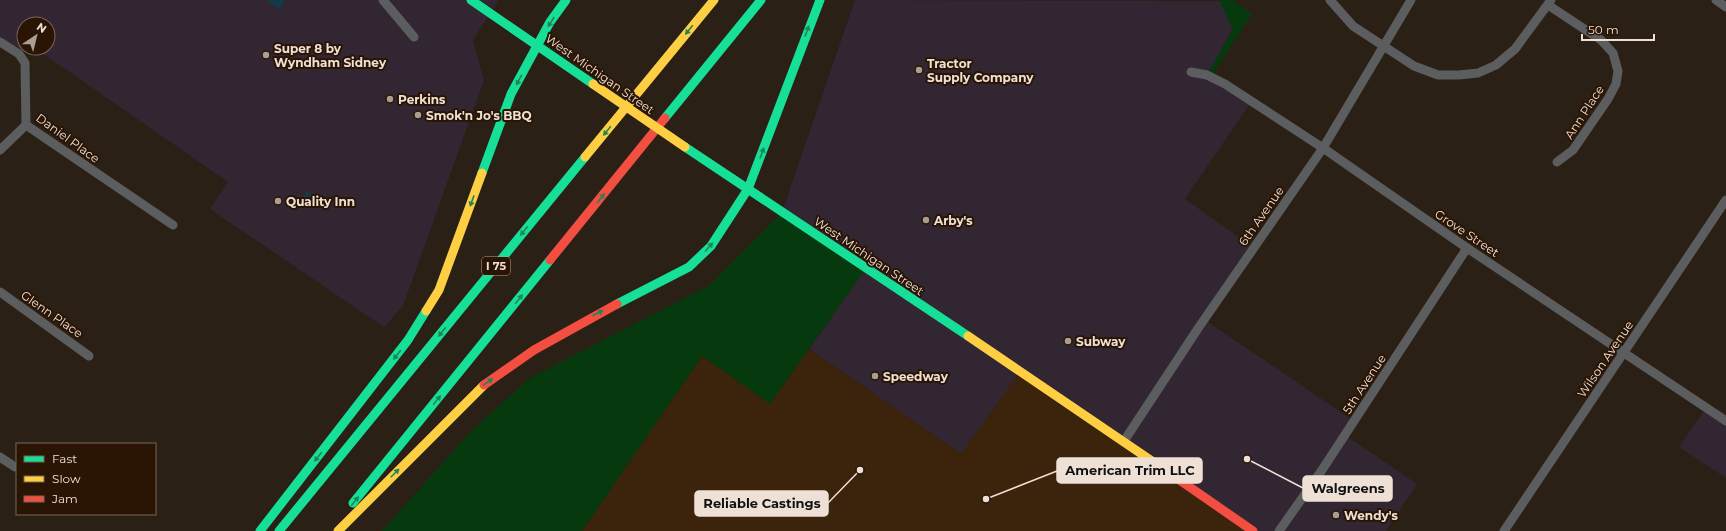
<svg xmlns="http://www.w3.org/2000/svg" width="1726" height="531" viewBox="0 0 1726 531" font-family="Montserrat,sans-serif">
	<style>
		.commercial { fill: #312631 }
		.built { fill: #3b230c }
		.green { fill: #06390e }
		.water { fill: #163946 }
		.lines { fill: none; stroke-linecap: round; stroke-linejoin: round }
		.street { stroke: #5b5d5e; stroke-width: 9 }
		.fast { stroke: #16e098; stroke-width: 9 }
		.slow { stroke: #ffcf43; stroke-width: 9 }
		.jam { stroke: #f24e42; stroke-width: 9 }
		.slow-bridge { stroke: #ffcf43; stroke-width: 9 }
		.oneway { fill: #1f8555 }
		.poi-dot { fill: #aa9d92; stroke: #2a1504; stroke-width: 1.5 }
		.labels { text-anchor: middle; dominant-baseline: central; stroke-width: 4; stroke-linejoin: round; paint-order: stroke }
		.shield { fill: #2a1504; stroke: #b4a396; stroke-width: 1 }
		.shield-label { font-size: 11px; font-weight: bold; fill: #efe0d5 }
		.poi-label { font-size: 12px; font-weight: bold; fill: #efe0d5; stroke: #2a1504; text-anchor: start }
		.street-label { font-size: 12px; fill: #efe0d5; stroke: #2a1504 }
		.leader { fill: none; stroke: #efe0d5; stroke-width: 1.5 }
		.callout-dot { fill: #efe0d5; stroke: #2a1504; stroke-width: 1.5 }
		.callout { fill: #efe0d5; stroke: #efe0d5; stroke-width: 1.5 }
		.callout-label { font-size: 13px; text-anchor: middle; font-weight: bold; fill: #111 }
	</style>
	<rect width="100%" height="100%" fill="#2b2016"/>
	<g class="commercial">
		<path d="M0 0H499L473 40 484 80 403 306 384 327 210 209 228 182 35 48H48V24H24V47L19 54 0 42Z"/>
		<path d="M855 0 1220 1 1233 29 1207 75 1251 102 1185 199 1254 248 1205 320 1354 421 1345 435 1417 484 1386 531H1253L961 454 809 349 866 268 782 212Z"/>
		<path d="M1706 408 1726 421V478L1679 447Z"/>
	</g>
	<path class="built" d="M809 349 961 454 1020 372 1253 531H582L702 356 770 403Z"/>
	<g class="green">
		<path d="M1219 0H1233L1252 14 1211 77 1207 75 1233 29Z"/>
		<path d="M782 212 866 268 770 404 702 356 582 531H382L468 434 530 378 710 285Z"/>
	</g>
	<g class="water">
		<path d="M269 0H284L285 1 280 9 268 2Z"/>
		<path d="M307 191 320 199 316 205 303 197Z"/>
	</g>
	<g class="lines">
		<g class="street">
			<path d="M383 0 414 37"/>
			<path d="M1330 0 1353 26 1414 66 1438 75H1459L1478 73 1496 65 1515 49 1551 0"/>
			<path d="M1716 0 1726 7"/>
			<path d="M1548 5 1601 40 1613 53 1618 71 1616 84 1608 99 1573 150 1557 162"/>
			<path d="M0 42 19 54 25 63 26 125"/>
			<path d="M1191 72 1207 75 1225 84 1323 148 1467 248 1726 421"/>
			<path d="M26 125 173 225"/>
			<path d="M0 150 26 125"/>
			<path d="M0 292 89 356"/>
			<path d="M1124 441 1199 327 1323 148 1411 0"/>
			<path d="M0 457 15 467"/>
			<path d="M1279 531 1322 470 1467 248"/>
			<path d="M1504 531 1726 200"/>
		</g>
		<g class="fast">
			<path d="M471 0 593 84"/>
			<path d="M665 118 761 0"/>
			<path d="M685 147 968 336"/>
			<path d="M482 173 511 94 550 22 566 0"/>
			<path d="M617 304 689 267 711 246 748 189 820 0"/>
			<path d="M353 503 550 260"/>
			<path d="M260 531 408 340 426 311"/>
			<path d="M279 531 585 157"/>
		</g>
		<g class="slow">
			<path d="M585 157 714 0"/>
			<path d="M426 311 439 290 482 173"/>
			<path d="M968 336 1168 472"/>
			<path d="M338 531 484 385"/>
		</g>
		<g class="jam">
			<path d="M550 260 665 118"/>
			<path d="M484 385 534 350 617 304"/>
			<path d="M1168 472 1253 531"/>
		</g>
		<path class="slow-bridge" d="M593 84 685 147"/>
	</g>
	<defs><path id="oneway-solid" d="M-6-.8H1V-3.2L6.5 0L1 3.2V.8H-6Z"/></defs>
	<g class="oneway">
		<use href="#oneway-solid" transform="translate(551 22) rotate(123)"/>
		<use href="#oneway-solid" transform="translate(689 30) rotate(129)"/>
		<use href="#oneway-solid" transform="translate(807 31) rotate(-70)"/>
		<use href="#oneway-solid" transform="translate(519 80) rotate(118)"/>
		<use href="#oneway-solid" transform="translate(607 131) rotate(129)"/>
		<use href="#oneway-solid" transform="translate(762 153) rotate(-70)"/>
		<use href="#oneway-solid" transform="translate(601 198) rotate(-51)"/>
		<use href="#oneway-solid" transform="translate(472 201) rotate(110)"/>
		<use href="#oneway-solid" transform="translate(524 231) rotate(129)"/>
		<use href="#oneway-solid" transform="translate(709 247) rotate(-48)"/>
		<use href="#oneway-solid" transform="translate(519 299) rotate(-51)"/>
		<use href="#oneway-solid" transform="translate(598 313) rotate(-27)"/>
		<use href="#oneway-solid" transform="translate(442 332) rotate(129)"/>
		<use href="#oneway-solid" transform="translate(397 355) rotate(128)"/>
		<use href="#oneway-solid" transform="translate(488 382) rotate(-35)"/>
		<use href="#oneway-solid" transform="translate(437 400) rotate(-51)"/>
		<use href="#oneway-solid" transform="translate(318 457) rotate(128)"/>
		<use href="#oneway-solid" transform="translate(395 473) rotate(-45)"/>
		<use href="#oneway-solid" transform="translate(355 501) rotate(-51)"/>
	</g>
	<g class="poi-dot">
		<circle cx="266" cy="55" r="4"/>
		<circle cx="919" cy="70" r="4"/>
		<circle cx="390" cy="99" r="4"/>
		<circle cx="418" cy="115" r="4"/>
		<circle cx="278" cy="201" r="4"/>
		<circle cx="926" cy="220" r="4"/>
		<circle cx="1068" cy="341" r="4"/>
		<circle cx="875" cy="376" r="4"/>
		<circle cx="1336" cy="515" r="4"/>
	</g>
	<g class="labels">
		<rect class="shield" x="482" y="257" width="28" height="18" rx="3"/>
		<g class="shield-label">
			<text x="496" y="266">I 75</text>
		</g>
		<g class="poi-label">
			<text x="274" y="48">Super 8 by<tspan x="274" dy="14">Wyndham Sidney</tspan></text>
			<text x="927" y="63">Tractor<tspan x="927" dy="14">Supply Company</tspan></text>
			<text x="398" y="99">Perkins</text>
			<text x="426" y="115">Smok'n Jo's BBQ</text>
			<text x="286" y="201">Quality Inn</text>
			<text x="934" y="220">Arby's</text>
			<text x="1076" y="341">Subway</text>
			<text x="883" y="376">Speedway</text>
			<text x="1344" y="515">Wendy's</text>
		</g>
		<g class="street-label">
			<text transform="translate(600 74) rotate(35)">West Michigan Street</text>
			<text transform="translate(1584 112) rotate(-57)">Ann Place</text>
			<text transform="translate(68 138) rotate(36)">Daniel Place</text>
			<text transform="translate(1261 216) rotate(-55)">6th Avenue</text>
			<text transform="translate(1467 233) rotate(34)">Grove Street</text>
			<text transform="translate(869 256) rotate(34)">West Michigan Street</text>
			<text transform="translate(52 314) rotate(35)">Glenn Place</text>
			<text transform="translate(1605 359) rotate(-56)">Wilson Avenue</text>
			<text transform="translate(1364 384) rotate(-57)">5th Avenue</text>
		</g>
	</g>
	<path class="leader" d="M986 499L1057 471M1247 459L1303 488M860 470L828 503"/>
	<g class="callout-dot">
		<circle cx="986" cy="499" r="4"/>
		<circle cx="1247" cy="459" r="4"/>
		<circle cx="860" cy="470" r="4"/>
	</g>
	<g class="callout">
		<rect x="1057" y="458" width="145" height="25" rx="4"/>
		<rect x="1303" y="476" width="89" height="25" rx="4"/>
		<rect x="695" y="491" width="133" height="25" rx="4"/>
	</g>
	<g class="callout-label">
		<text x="1130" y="475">American Trim LLC</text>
		<text x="1348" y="493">Walgreens</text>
		<text x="762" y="508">Reliable Castings</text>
	</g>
	<rect x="16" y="443" width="140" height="72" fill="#2a1504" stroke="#796658"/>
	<rect x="24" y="456" width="20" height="6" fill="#16e098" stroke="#796658"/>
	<text x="52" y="463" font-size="12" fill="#efe0d5">Fast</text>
	<rect x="24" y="476" width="20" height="6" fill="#ffcf43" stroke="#796658"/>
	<text x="52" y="483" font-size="12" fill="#efe0d5">Slow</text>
	<rect x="24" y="496" width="20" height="6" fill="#f24e42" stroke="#796658"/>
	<text x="52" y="503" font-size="12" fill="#efe0d5">Jam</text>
	<g transform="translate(36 36) rotate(35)"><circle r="19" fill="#2a1504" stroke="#796658"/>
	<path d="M0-3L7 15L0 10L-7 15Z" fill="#aa9d92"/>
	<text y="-6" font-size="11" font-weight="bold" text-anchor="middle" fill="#efe0d5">N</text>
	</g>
	<path d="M1582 34v6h72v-6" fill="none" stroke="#efe0d5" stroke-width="2"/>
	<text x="1588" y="34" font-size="12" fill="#efe0d5" stroke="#2a1504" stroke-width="3" paint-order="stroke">50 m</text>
</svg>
